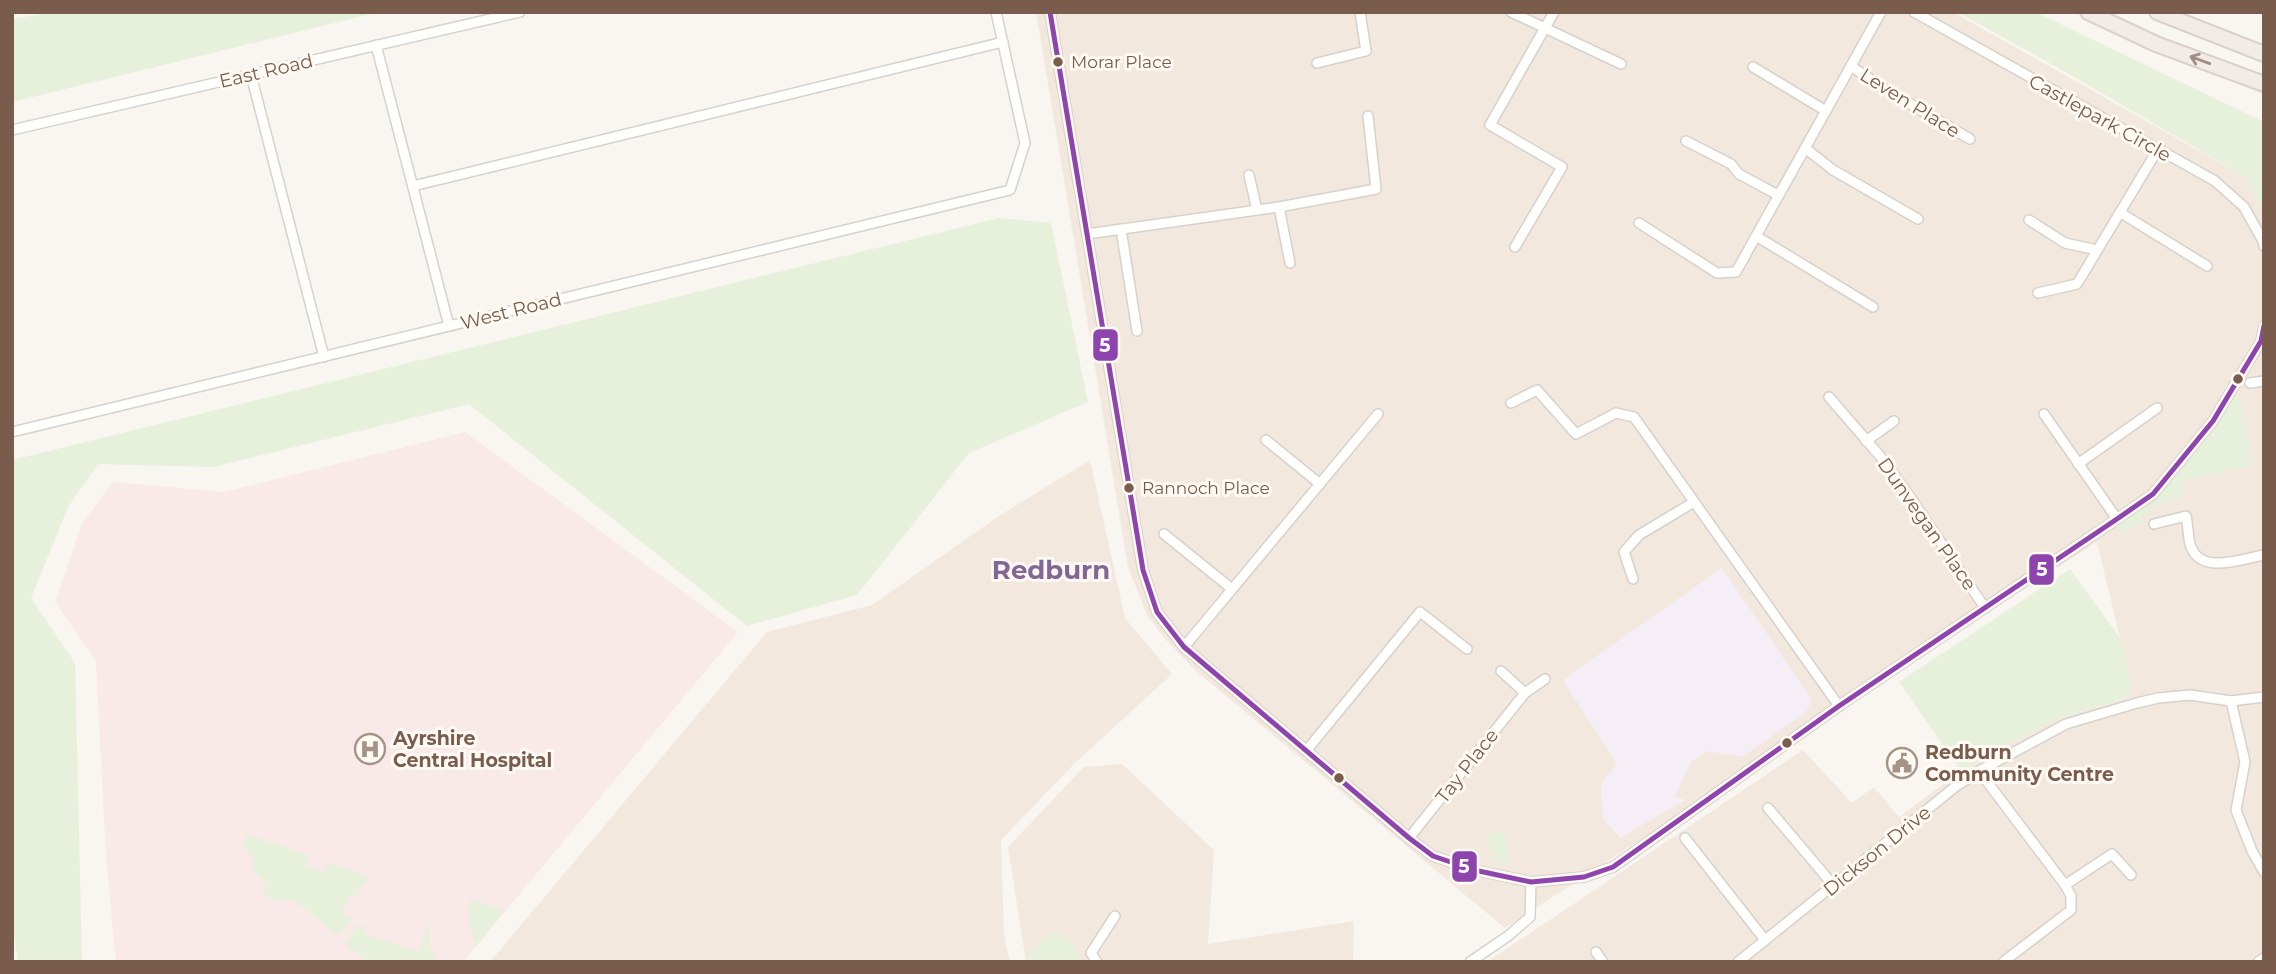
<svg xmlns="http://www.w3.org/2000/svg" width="2276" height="974" viewBox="0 0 2276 974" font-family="Montserrat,sans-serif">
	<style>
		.residential { fill: #f2e8de }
		.education { fill: #f6eef6 }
		.medical { fill: #fae9e9 }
		.green { fill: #e7f0db }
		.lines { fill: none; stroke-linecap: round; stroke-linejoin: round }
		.minor-casing { stroke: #d7d1cb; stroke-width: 12 }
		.trunk-casing { stroke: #dad1cc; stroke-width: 18 }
		.minor { stroke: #fefefd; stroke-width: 9 }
		.trunk { stroke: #f2ece8; stroke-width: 14 }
		.bus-1-casing { stroke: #fffaf3; stroke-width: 10 }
		.bus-1 { stroke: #8e44ad; stroke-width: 5 }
		.oneway { stroke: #a48e83 }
		.bus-dot { fill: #7a5c4d; stroke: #fffaf3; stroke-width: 2.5 }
		.labels { text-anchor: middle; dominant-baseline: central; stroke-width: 6; stroke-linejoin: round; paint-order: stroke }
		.bus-label { font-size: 17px; fill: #7a5c4d; stroke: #fffaf3; text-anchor: start }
		.street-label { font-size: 19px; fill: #7a5c4d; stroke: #fffaf3 }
		.poi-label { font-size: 19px; font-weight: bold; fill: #7a5c4d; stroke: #fffaf3; text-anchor: start }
		.district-label { font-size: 26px; font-weight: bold; fill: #846695; stroke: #fffaf3 }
		.line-badge { stroke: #fffaf3; stroke-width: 2.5 }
		.badge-label { font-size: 19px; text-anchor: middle; font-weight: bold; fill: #fff }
	</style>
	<rect width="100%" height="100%" fill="#f9f5f0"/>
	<g class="residential">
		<path d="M1036 12H1953L2247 178 2264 213V962H1487L1803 750 1852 803 1874 787 1899 817 1961 771 2010 743 2060 718 2124 699 2131 684 2097 542 1839 706 1792 741 1505 928 1196 671 1166 640 1147 615 1128 567Z"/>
		<path d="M1090 460 1125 618 1172 674 1074 764 1001 840 1004 935 1010 962H490L767 632 872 605 999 516Z"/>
		<path d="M1122 764 1214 850 1208 944 1354 921 1353 962H1026L1008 847 1084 767Z"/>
	</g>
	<path class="education" d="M1722 568 1812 700 1806 712 1742 757 1707 751 1691 762 1675 796 1685 800 1620 838 1603 819 1601 784 1617 764 1563 680Z"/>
	<path class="medical" d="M465 432 738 632 463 962H116L106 858 96 661 55 602 82 524 113 482 224 492Z"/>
	<g class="green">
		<path d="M55 12H379L12 102V19Z"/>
		<path d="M1957 12H2035L2264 122V213L2247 178 2064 71Z"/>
		<path d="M999 218 1051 223 1088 402 969 453 857 595 747 626 469 404 214 467 98 464 68 507 31 598 75 663 82 962H18L12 919V460Z"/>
		<path d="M2238 392 2253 466 2183 480 2182 497 2164 501 2142 517 2143 524 2117 534 2118 523 2152 503 2191 459Z"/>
		<path d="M2070 569 2120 638 2131 684 2129 694 2123 699 2060 718 2010 743 1961 771 1899 682Z"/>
		<path d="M1503 831 1511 862H1493L1487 834Z"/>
		<path d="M246 834 309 855 306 866 324 872 327 862 368 876 364 886 361 885 357 897 349 895 343 914 351 917V920L340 934 336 935 295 901 275 900 262 895 266 885 252 869 254 860 243 845Z"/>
		<path d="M469 899 505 910 476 947 469 925Z"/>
		<path d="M429 921 430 946 435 955 436 962H367L344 943 359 924 365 926 363 933 418 952Z"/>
		<path d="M1054 932 1066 936 1083 962H1028L1030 951Z"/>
	</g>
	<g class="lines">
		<g class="minor-casing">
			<g id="minor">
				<path d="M1050 12 1143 570 1157 612 1184 647 1409 838 1433 856 1474 870 1531 882 1584 877 1613 867 1839 706 2117 519 2153 494 2213 421 2261 341 2264 326"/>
				<path d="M1511 12 1621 64"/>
				<path d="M1914 12 2215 181 2244 207 2263 241 2264 246"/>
				<path d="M376 45 449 326"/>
				<path d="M1317 63 1366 51 1360 12"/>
				<path d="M1851 66 1878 85 1970 139"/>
				<path d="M1753 67 1826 111"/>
				<path d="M251 75 324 357"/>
				<path d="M12 130 520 12"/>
				<path d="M1686 141 1731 164 1739 174 1778 195"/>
				<path d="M1805 148 1833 170 1918 219"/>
				<path d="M1249 175 1257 210"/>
				<path d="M413 186 1003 42"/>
				<path d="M1279 207 1290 263"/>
				<path d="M2121 213 2207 266"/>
				<path d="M2029 220 2065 243 2097 250"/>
				<path d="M1639 223 1717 273 1736 272 1881 12"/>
				<path d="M1121 229 1137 331"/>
				<path d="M1087 234 1279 207 1376 189 1368 116"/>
				<path d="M1756 236 1873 307"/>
				<path d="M1515 247 1562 167 1490 125 1554 12"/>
				<path d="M2038 293 2077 284 2158 149"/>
				<path d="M2250 383 2264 381"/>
				<path d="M1829 397 1880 456 1911 498 1985 608"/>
				<path d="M1511 403 1537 390 1576 434 1616 413 1634 417 1839 706"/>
				<path d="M2044 414 2117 519"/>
				<path d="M12 432 1010 190 1025 143 996 12"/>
				<path d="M1266 440 1320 484"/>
				<path d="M1866 441 1894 421"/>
				<path d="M2078 464 2157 408"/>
				<path d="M2154 524 2186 516C2188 525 2188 535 2190 544 2199 576 2241 559 2264 555"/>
				<path d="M1164 534 1232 589"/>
				<path d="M1633 579 1624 552 1639 535 1694 502"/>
				<path d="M1184 647 1378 414"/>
				<path d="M1501 671 1525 693"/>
				<path d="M2231 701 2245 762 2236 810 2252 851 2264 872"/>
				<path d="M1306 751 1420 612 1467 649"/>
				<path d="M1979 771 2065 885 2071 896V910L2003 962"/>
				<path d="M1768 808 1834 886"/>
				<path d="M1409 838 1525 693 1545 679"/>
				<path d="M1685 838 1765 940"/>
				<path d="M2065 885 2112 854 2131 875"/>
				<path d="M1596 952 1603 962"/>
				<path d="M1097 962 1091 953 1115 916"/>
				<path d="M1470 962 1508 936 1530 917 1531 882"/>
				<path d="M1738 962 1955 787 1979 771 2066 724 2137 703 2158 698 2190 695 2231 701 2264 697"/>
				<path d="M2258 962 2264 958"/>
			</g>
		</g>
		<g class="trunk-casing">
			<g id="trunk">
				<path d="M2088 12 2156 44 2264 84"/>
				<path d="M2157 12 2264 54"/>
			</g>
		</g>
		<use href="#minor" class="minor"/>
		<use href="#trunk" class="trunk"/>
		<g class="bus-1-casing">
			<path id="bus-1" d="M1050 12 1143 570 1157 612 1184 647 1409 838 1433 856 1474 870 1531 882 1584 877 1613 867 1839 706 2117 519 2153 494 2213 421 2261 341 2264 326"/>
		</g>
		<use href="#bus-1" class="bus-1"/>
	</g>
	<defs><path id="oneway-shaft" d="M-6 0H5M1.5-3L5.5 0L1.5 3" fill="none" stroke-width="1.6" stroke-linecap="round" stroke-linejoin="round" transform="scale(1.75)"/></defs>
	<use class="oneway" href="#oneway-shaft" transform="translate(2200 60) rotate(-160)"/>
	<defs>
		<g id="hospital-ring" transform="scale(1.575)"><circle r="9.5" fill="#fffaf3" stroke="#a69286" stroke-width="1.5"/><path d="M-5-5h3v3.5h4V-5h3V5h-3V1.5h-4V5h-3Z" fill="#a69286"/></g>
		<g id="civic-ring" transform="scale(1.575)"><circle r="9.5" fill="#fffaf3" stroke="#a69286" stroke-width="1.5"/><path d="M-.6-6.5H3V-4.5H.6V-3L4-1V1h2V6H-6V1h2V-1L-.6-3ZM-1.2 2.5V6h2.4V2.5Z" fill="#a69286"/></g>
	</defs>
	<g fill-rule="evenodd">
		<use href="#hospital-ring" x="370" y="749"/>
		<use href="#civic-ring" x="1902" y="763"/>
	</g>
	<g class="bus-dot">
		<circle cx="1058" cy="62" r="6"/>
		<circle cx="2238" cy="379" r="6"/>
		<circle cx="1129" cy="488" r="6"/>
		<circle cx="1787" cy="743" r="6"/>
		<circle cx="1339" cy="778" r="6"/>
	</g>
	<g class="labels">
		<g class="bus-label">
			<text x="1071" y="62">Morar Place</text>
			<text x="1142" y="488">Rannoch Place</text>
		</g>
		<g class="street-label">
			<text transform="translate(266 71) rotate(-13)">East Road</text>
			<text transform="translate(1910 103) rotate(32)">Leven Place</text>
			<text transform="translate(2100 118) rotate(29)">Castlepark Circle</text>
			<text transform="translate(511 311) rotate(-14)">West Road</text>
			<text transform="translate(1927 524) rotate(55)">Dunvegan Place</text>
			<text transform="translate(1467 766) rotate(-52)">Tay Place</text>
			<text transform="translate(1877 851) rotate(-39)">Dickson Drive</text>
		</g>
		<g class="poi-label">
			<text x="393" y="738">Ayrshire<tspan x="393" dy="22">Central Hospital</tspan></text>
			<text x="1925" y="752">Redburn<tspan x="1925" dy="22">Community Centre</tspan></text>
		</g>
		<g class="district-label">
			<text x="1051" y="570">Redburn</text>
		</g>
	</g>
	<g class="line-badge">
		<rect x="1092" y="328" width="27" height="34" rx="7" fill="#8e44ad"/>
		<rect x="2028" y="553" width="27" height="33" rx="7" fill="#8e44ad"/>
		<rect x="1451" y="850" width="27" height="33" rx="7" fill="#8e44ad"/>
	</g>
	<g class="badge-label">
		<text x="1105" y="352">5</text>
		<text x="2042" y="576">5</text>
		<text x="1464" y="873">5</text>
	</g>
	<rect width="2276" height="974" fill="none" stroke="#7a5c4d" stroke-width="28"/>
</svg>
